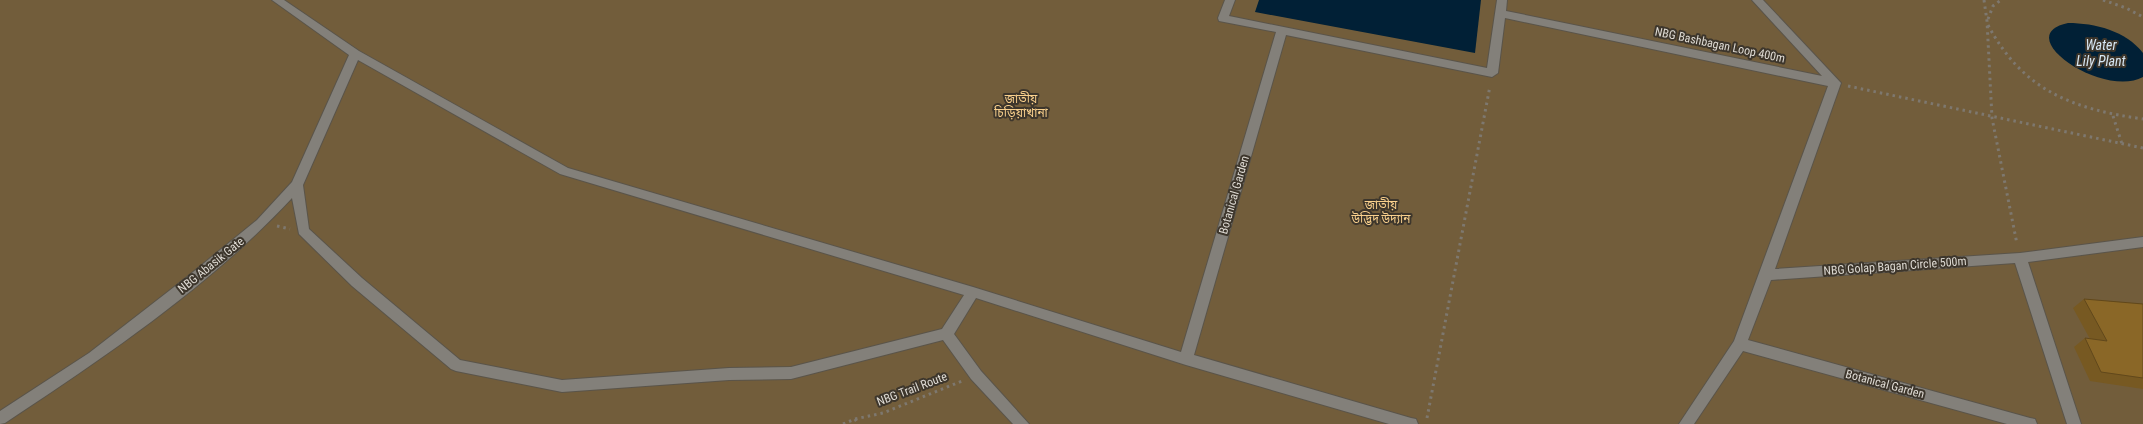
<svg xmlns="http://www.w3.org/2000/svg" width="2143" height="424" viewBox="0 0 2143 424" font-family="'Roboto Condensed','Noto Sans Bengali',sans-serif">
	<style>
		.green { fill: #725d3b }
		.water { fill: #012036 }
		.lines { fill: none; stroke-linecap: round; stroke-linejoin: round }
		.minor-casing { stroke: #5a544a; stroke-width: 2 }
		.path { stroke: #7e786f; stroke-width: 3; stroke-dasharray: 2.5 4; stroke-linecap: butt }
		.minor { fill: #83807a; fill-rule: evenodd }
		.wall { fill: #775922 }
		.building { fill: #8a6727; stroke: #61481b }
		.labels { text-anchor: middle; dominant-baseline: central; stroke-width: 4; stroke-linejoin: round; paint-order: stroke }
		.street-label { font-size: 12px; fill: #dfdbd4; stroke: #3d362c }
		.park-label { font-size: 12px; fill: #fad18d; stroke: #3d362c }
		.water-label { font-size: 14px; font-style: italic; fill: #d7e7f4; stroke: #3d362c }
	</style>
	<rect width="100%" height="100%" fill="#3d362c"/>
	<rect class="green" x="0" y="0" width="2143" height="424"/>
	<g class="water">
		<path d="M1259 0H1481L1475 53 1255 12Z"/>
		<path d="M2068 23C2095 23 2126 31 2143 53V77C2103 99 2009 35 2068 23Z"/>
	</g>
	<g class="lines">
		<g class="minor-casing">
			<path id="minor" d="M272 0H284L359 51 568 168 973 287 1181 352 1276 32 1219 21 1218 18 1225 0H1235L1229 16 1487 68 1497 0H1507L1506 11 1822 76 1752 0H1763L1841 83 1775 269 2020 253 2143 237V247L2028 262 2081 424H2067L2015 263 1771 280 1748 340 2030 418 2035 419 2037 424H2007L1743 351 1694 424H1679L1734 341 1828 86 1505 18 1498 73 1492 77 1286 35 1194 355 1411 418 1416 419 1418 424H1389L1186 365 976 298 954 334 981 371 1029 424H1013L971 379 943 340 791 379 729 380 562 392 456 371 451 369 352 286 299 234 292 198C210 286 105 357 5 423L0 424V411L89 353 187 277 257 220 292 182 349 55ZM358 60 560 174 964 295 942 329 791 367 729 368 562 380 460 360 362 278 309 229 303 185Z"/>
		</g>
		<g class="path">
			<path d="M1984 0 1987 21 1992 118 2017 244"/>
			<path d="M2103 0 2126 8 2143 17"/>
			<path d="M1988 19 1993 6 2001 0"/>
			<path d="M1988 25C2023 91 2073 109 2143 119"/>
			<path d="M1848 86 2143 148"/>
			<path d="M2113 116 2122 144"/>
			<path d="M277 226 290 229"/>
			<path d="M1427 418 1490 86"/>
			<path d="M855 419 858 424"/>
			<path d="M843 424 855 419 883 413 962 381"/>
		</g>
		<use href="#minor" class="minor"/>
	</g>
	<path class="wall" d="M2084 299 2143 304V389L2090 381 2074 347 2085 338 2090 339 2073 308Z"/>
	<path class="building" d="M2084 299 2143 304V378L2101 372 2085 338 2107 341Z"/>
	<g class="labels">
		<g class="street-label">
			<text transform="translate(1720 45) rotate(12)">NBG Bashbagan Loop 400m</text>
			<text transform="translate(1234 195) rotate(-74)">Botanical Garden</text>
			<text transform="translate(211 265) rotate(-39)">NBG Abasik Gate</text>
			<text transform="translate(1895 266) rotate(-4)">NBG Golap Bagan Circle 500m</text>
			<text transform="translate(1885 384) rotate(15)">Botanical Garden</text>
			<text transform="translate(912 389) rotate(-21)">NBG Trail Route</text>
		</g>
		<g class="park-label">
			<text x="1021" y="99">জাতীয়<tspan x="1021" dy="14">চিড়িয়াখানা</tspan></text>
			<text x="1381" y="205">জাতীয়<tspan x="1381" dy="14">উদ্ভিদ উদ্যান</tspan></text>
		</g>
		<g class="water-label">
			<text x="2101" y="45">Water<tspan x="2101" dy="16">Lily Plant</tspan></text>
		</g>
	</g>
</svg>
